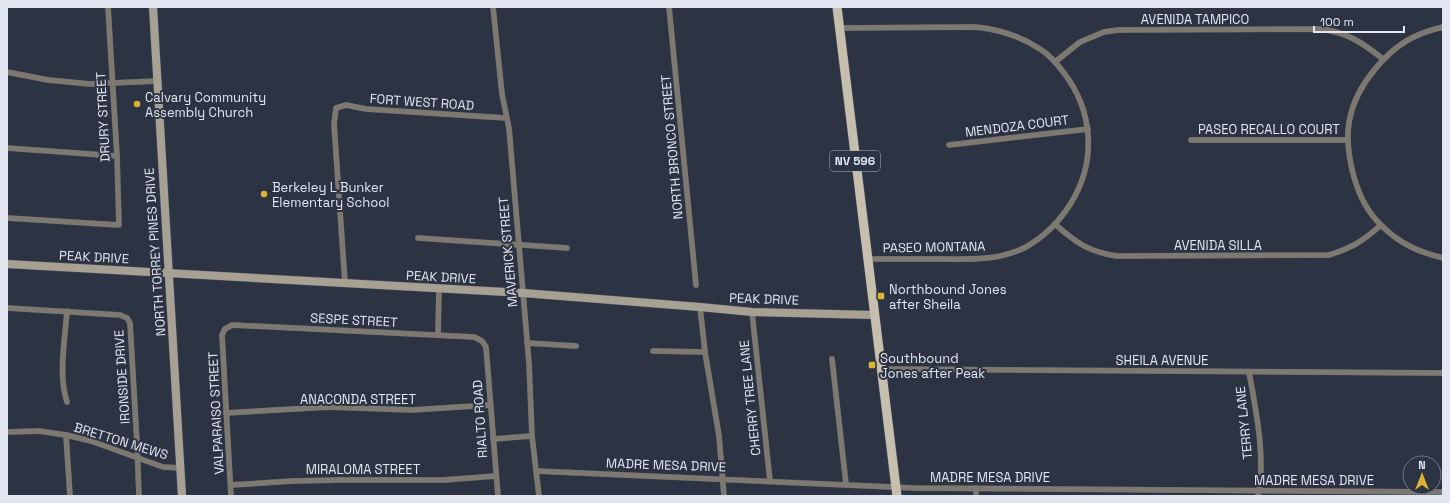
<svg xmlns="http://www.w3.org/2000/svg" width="1450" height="503" viewBox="0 0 1450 503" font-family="'Space Grotesk',sans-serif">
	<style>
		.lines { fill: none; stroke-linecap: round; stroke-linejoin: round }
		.street-casing { stroke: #49505f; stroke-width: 6 }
		.secondary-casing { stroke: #49505f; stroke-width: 9 }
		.primary-casing { stroke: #49505f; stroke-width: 10 }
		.street { stroke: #7d7971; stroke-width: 5.5 }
		.secondary { stroke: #a6a193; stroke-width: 8 }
		.primary { stroke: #c6bfae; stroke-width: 9 }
		.poi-dot { fill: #dbb233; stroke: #2c3343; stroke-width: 1.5 }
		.labels { text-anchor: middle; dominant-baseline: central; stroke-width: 4; stroke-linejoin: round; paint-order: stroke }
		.shield { fill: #2c3343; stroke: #abb0bc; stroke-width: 1 }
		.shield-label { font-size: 12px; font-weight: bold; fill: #e1e6f0 }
		.street-label { font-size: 13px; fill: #e1e6f0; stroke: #2c3343 }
		.poi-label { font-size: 13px; fill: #e1e6f0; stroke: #2c3343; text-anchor: start }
	</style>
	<rect width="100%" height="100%" fill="#2c3343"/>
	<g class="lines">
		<g class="street-casing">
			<g id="street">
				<path d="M493 7 502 94 509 128 529 363 532 436 539 496"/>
				<path d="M669 7 696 285"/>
				<path d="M1443 27C1413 34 1395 45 1375 69 1347 103 1342 134 1354 177 1359 195 1368 213 1382 226 1400 244 1419 252 1443 258"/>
				<path d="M839 28 975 27C998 29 1020 36 1040 49 1050 55 1057 64 1064 73 1093 111 1097 161 1071 203 1060 221 1045 236 1026 247 997 262 963 259 931 259 910 259 888 259 867 259"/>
				<path d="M1055 62 1080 42 1104 32 1118 30 1322 29C1348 33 1363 43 1383 59"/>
				<path d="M7 72 48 80 90 84 157 81"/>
				<path d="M1191 140H1348"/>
				<path d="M949 145 1088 129"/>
				<path d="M7 148 117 156"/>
				<path d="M7 218 119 225 117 156 108 7"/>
				<path d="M1055 224C1076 243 1089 252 1117 256L1329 255C1352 248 1363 241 1381 225"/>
				<path d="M418 238 567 248"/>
				<path d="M345 283 334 124 336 108 346 105 366 109 506 118"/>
				<path d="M700 307 705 352 719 436 724 496"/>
				<path d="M7 308 120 315 127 318 130 323 137 443 139 496"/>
				<path d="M67 311C65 339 58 376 67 402"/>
				<path d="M752 312 770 481"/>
				<path d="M438 335 439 289"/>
				<path d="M527 343 576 346"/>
				<path d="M653 351 705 352"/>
				<path d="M832 359 846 484"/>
				<path d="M881 369 1443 373"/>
				<path d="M1249 372C1256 410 1266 458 1258 496"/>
				<path d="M226 413 329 407 412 410 490 405"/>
				<path d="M7 432 39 431 66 435 91 441 163 467 181 468"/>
				<path d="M66 435 70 496"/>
				<path d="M493 439 532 436"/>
				<path d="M536 471 914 488 1443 492"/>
				<path d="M231 485 293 481 339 480H443L496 476"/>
				<path d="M976 488V496"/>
				<path d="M231 496 222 335 225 329 232 325 474 337 482 341 486 347 498 496"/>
			</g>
		</g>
		<g class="secondary-casing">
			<g id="secondary">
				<path d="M153 7 182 496"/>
				<path d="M7 264 523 293 700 307 752 312 874 315"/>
			</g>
		</g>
		<g class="primary-casing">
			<path id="primary" d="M837 7 897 496"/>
		</g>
		<use href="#street" class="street"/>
		<use href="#secondary" class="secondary"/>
		<use href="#primary" class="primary"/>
	</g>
	<g class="poi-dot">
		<circle cx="137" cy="104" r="4"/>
		<circle cx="264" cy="194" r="4"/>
		<rect x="877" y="292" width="8" height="8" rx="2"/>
		<rect x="868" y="361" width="8" height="8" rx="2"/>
	</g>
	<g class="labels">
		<rect class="shield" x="830" y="151" width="50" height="20" rx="3"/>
		<g class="shield-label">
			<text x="855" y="161">NV 596</text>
		</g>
		<g class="street-label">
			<text x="1195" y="19">AVENIDA TAMPICO</text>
			<text transform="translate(422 102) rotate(4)">FORT WEST ROAD</text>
			<text transform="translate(103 117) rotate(-93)">DRURY STREET</text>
			<text transform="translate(1017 126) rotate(-7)">MENDOZA COURT</text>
			<text x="1269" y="129">PASEO RECALLO COURT</text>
			<text transform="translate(672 147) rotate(-95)">NORTH BRONCO STREET</text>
			<text x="1218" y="245">AVENIDA SILLA</text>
			<text transform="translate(934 247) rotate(-1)">PASEO MONTANA</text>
			<text transform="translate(155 252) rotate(-94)">NORTH TORREY PINES DRIVE</text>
			<text transform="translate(508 252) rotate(-95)">MAVERICK STREET</text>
			<text transform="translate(94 257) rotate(3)">PEAK DRIVE</text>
			<text transform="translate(441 277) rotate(3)">PEAK DRIVE</text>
			<text transform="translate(764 299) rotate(2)">PEAK DRIVE</text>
			<text transform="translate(354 320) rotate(3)">SESPE STREET</text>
			<text x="1162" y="360">SHEILA AVENUE</text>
			<text transform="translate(122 377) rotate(-94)">IRONSIDE DRIVE</text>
			<text transform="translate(750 398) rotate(-96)">CHERRY TREE LANE</text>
			<text x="358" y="399">ANACONDA STREET</text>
			<text transform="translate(216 413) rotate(-93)">VALPARAISO STREET</text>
			<text transform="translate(480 419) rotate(-94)">RIALTO ROAD</text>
			<text transform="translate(1244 423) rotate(-96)">TERRY LANE</text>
			<text transform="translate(121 441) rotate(17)">BRETTON MEWS</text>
			<text transform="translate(666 465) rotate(2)">MADRE MESA DRIVE</text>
			<text x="363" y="469">MIRALOMA STREET</text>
			<text x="990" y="477">MADRE MESA DRIVE</text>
			<text x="1314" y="480">MADRE MESA DRIVE</text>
		</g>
		<g class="poi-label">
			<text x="145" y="97">Calvary Community<tspan x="145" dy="15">Assembly Church</tspan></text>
			<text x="272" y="187">Berkeley L Bunker<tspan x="272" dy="15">Elementary School</tspan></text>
			<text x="889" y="289">Northbound Jones<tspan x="889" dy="15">after Sheila</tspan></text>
			<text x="880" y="358">Southbound<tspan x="880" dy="15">Jones after Peak</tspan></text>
		</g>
	</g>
	<rect width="1450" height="503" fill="none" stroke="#e1e6f0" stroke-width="16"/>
	<g transform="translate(1422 475)"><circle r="19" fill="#2c3343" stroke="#747b88"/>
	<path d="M0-3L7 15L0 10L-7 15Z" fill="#dbb233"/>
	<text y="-6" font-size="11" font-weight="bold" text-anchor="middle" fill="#e1e6f0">N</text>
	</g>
	<path d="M1314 26v6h90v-6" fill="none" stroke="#e1e6f0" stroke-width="2"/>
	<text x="1320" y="26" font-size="12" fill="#e1e6f0" stroke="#2c3343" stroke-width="3" paint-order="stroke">100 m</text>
</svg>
